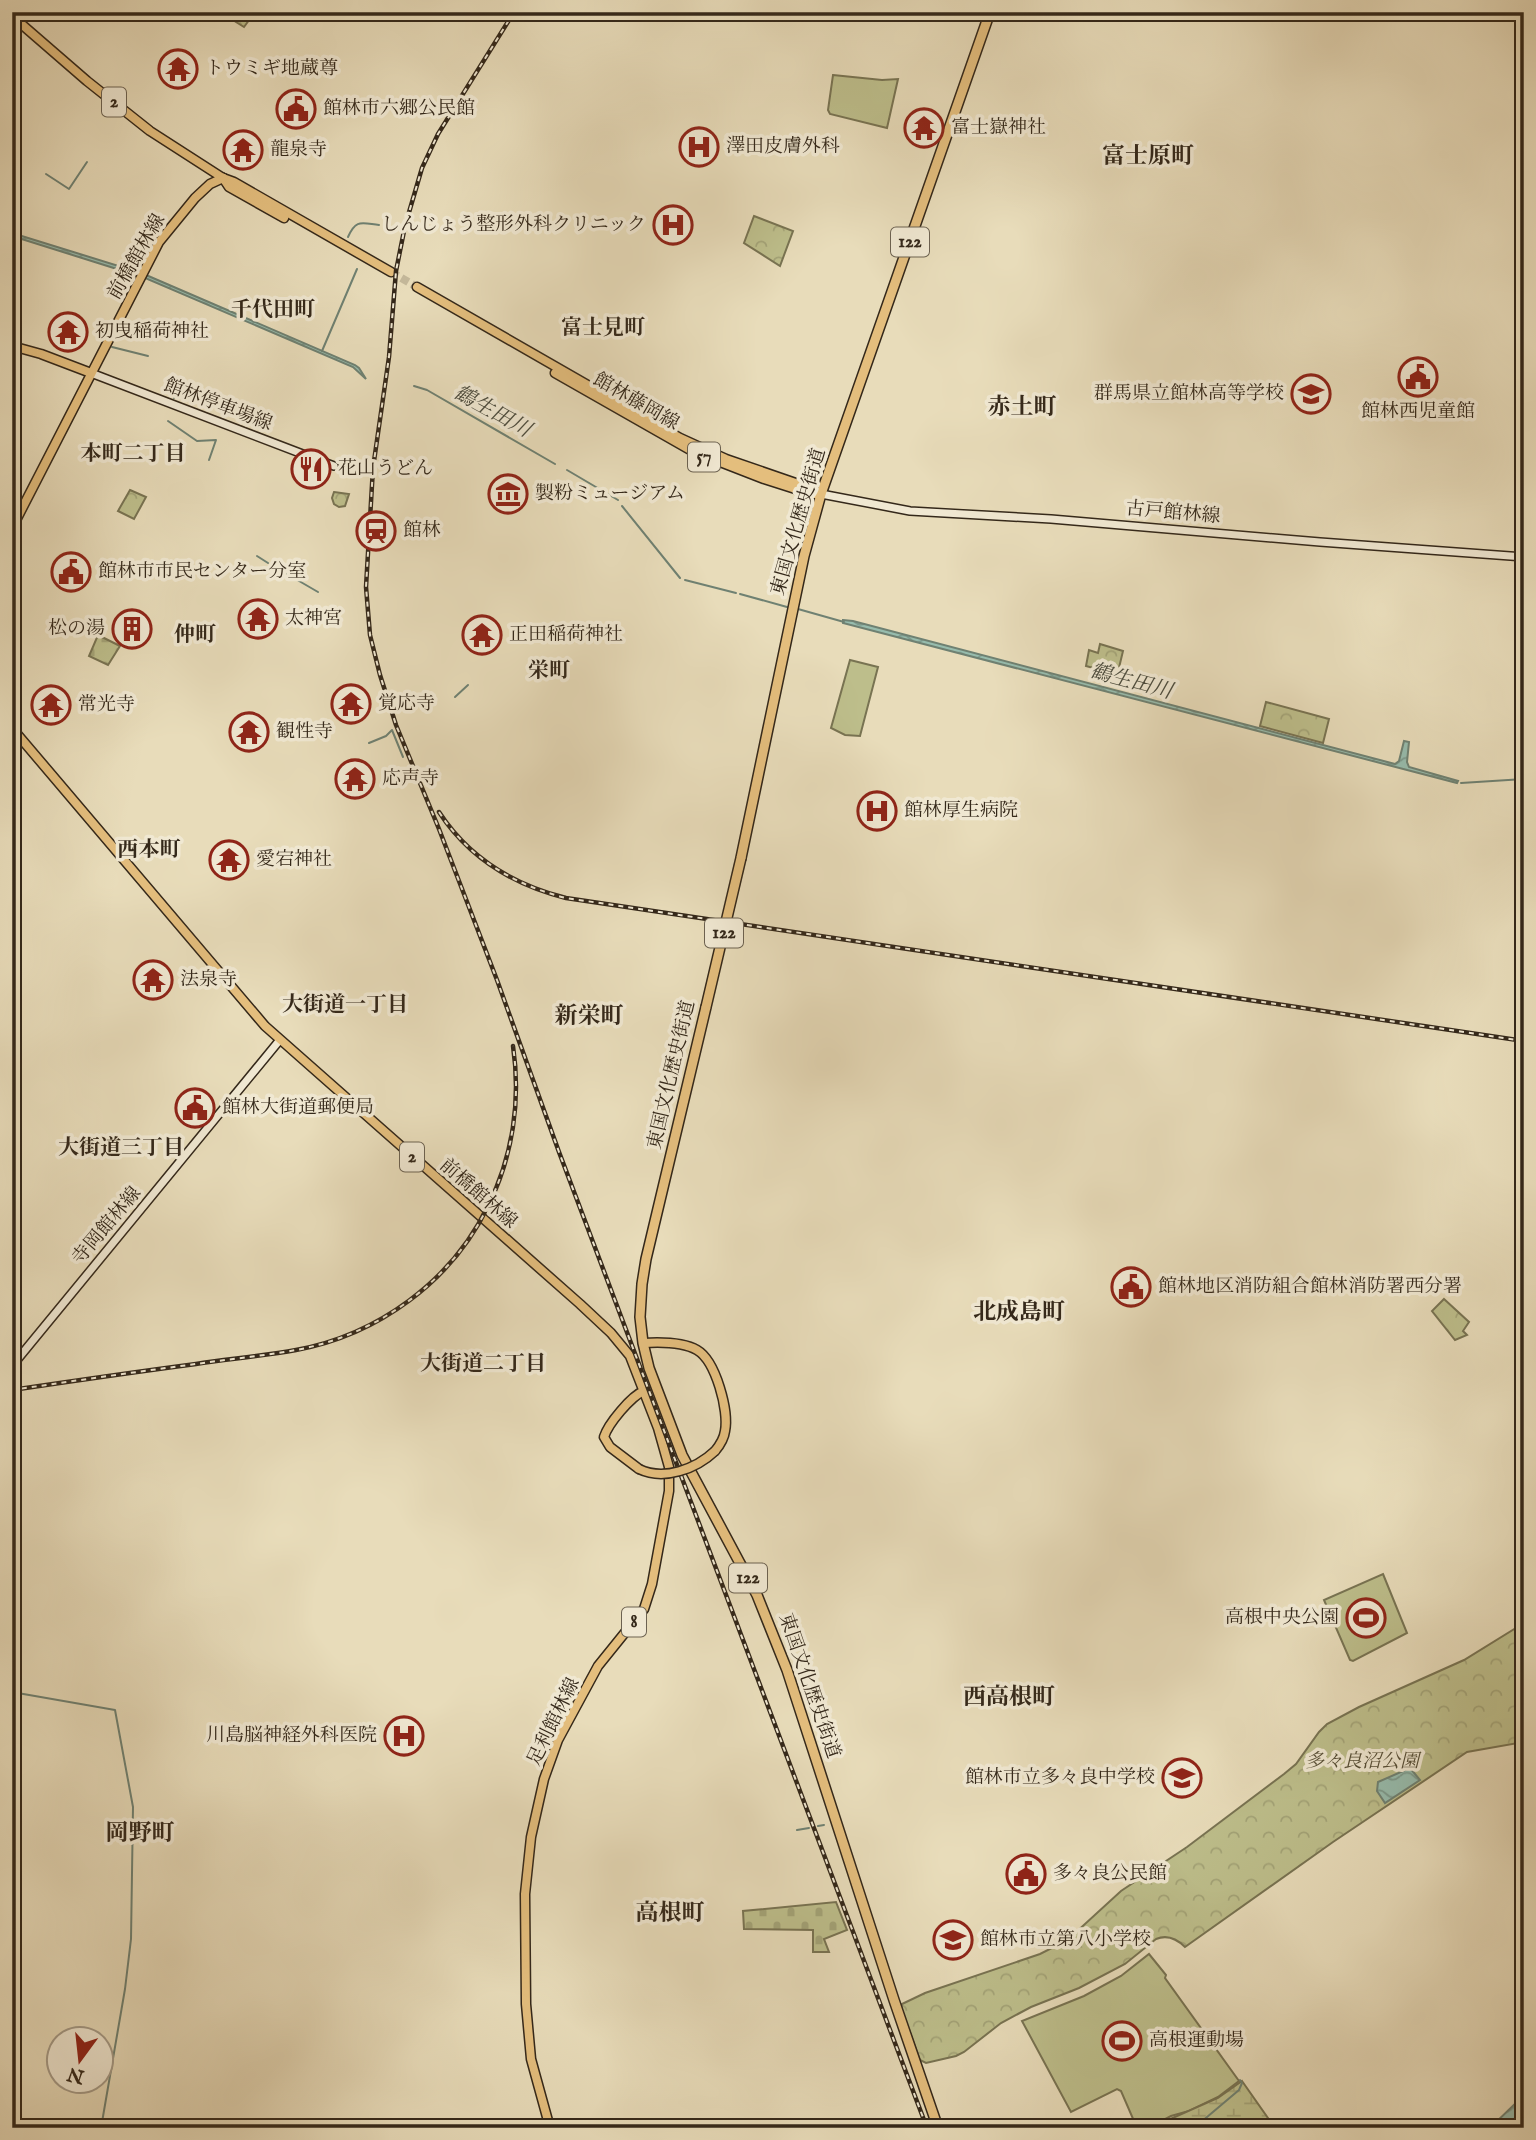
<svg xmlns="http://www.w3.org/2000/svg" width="1536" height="2140" viewBox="0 0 1536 2140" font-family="'IM FELL English','Noto Serif JP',serif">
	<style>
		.grass { fill: #bdbe8b; stroke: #787352; stroke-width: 2 }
		.forest { fill: url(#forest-crowns); stroke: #787352; stroke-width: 2 }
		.wetland { fill: url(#wetland-marsh); stroke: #787352; stroke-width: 2 }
		.cemetery { fill: url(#cemetery-stones); stroke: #787352; stroke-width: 2 }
		.water { fill: url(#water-waves); stroke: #6f8172; stroke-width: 2 }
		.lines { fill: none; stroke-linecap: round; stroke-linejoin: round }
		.stream { stroke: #6f8172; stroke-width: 2 }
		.primary-tunnel { stroke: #c4b89a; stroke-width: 8; stroke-dasharray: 8 4; stroke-linecap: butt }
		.secondary-casing { stroke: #34281a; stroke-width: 10 }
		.primary-casing { stroke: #34281a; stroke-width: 11 }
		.trunk-casing { stroke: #34281a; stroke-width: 12 }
		.secondary { stroke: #f0e8d2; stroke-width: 7 }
		.primary { stroke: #e4be7d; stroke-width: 8 }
		.trunk { stroke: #e4be7d; stroke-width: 9 }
		.rail-casing { stroke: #34281a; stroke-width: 4.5 }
		.rail { stroke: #f0e8d2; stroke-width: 2; stroke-dasharray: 5; stroke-linecap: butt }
		.primary-bridge-casing { stroke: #34281a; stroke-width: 11; stroke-linecap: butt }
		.trunk-bridge-casing { stroke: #34281a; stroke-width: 12; stroke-linecap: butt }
		.primary-bridge { stroke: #e4be7d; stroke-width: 8 }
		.trunk-bridge { stroke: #e4be7d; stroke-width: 9 }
		.labels { text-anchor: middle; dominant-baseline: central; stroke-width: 7; stroke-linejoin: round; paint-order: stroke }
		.shield { fill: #f0e8d2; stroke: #6c6251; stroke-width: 2 }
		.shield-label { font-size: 18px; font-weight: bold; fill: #34281a }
		.poi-label { font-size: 19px; fill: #34281a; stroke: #f0e8d2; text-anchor: start }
		.street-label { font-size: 19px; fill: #34281a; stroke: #f0e8d2 }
		.park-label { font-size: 19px; font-style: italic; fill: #564e36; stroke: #f0e8d2 }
		.neighbourhood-label { font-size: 21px; font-weight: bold; fill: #34281a; stroke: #f0e8d2 }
		.water-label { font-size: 21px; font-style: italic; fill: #4d4d3f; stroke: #f0e8d2 }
		.quarter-label { font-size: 23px; font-weight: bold; fill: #34281a; stroke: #f0e8d2 }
	</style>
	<defs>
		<pattern id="forest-crowns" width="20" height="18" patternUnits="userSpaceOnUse" patternTransform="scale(1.75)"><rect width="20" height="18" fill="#bdbe8b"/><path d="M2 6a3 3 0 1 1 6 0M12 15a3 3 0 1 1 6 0" fill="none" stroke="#a3a377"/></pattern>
		<pattern id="wetland-marsh" width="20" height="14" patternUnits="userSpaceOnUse" patternTransform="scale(1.75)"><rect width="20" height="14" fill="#bdbe8b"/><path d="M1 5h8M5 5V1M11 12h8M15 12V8" fill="none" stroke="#a3a377"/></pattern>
		<pattern id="cemetery-stones" width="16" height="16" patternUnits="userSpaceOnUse" patternTransform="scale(1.75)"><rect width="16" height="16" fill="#bdbe8b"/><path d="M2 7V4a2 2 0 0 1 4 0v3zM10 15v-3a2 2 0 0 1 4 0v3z" fill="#a3a377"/></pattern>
		<pattern id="water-waves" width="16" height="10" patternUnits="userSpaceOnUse" patternTransform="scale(1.75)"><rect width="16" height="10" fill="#97bcad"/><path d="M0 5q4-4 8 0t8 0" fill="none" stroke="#7c998c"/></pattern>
	</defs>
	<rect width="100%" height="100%" fill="#e8dcba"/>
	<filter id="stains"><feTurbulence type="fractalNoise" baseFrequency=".00286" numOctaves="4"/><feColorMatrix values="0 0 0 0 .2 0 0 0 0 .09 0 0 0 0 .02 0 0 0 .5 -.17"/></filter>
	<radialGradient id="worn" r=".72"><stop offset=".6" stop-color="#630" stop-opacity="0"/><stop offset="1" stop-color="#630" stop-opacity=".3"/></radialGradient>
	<g class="grass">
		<path d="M833 75 882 80 898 79 887 128 830 114 828 110Z"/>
		<path d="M850 660 878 667 860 736 845 735 831 728Z"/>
		<path d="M1383 1574 1407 1633 1353 1661 1350 1660 1324 1600Z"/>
		<path d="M1149 1954 1166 1975 1165 1978 1239 2081 1218 2097 1189 2111 1171 2116 1148 2128H1137L1121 2091 1117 2089 1071 2112 1022 2021 1084 1996 1121 1976Z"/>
	</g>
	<g class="forest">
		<path d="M220 12H255L244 27Z"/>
		<path d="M754 216 793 231 780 266 744 243Z"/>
		<path d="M130 490 146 497 134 519 118 511Z"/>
		<path d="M334 492 349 494 345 506 339 507 334 504 332 498Z"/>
		<path d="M1100 644 1123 651 1118 672 1115 674 1086 666 1089 650 1098 653Z"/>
		<path d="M1266 702 1329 719 1323 743 1260 726Z"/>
		<path d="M1444 1299 1469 1322 1463 1331 1467 1335 1455 1340 1432 1311Z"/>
		<path d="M1524 1623V1742L1467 1752 1333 1842 1185 1947C1177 1939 1168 1934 1156 1939L1125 1964 1079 1988 1031 2007 1001 2023 964 2052 956 2056 926 2063 920 2060 901 2008 902 2004 925 1993 1040 1954 1060 1944 1073 1935 1121 1891 1187 1847 1284 1774 1296 1764 1319 1732 1327 1724 1359 1707 1464 1660Z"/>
	</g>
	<path class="wetland" d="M1242 2081 1270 2121 1269 2124 1264 2128H1150L1218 2098Z"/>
	<g class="cemetery">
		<path d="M98 635 120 646 108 665 89 656Z"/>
		<path d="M836 1902 847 1930 824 1939 829 1952H813V1930L744 1929 743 1911Z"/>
	</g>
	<g class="water">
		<path d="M12 233 138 272 136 275 12 236Z"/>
		<path d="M146 275 355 365 359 368 366 379 353 367 145 278Z"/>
		<path d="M843 620 853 621 1395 764 1399 761 1404 741 1409 742 1407 762 1409 767 1458 781 1457 783 843 623Z"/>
		<path d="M1410 1768 1420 1780 1385 1803 1377 1791 1378 1782Z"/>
		<path d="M1524 2095V2109L1505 2128H1490Z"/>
	</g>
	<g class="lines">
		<g class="stream">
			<path d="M46 174 69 189 87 162"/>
			<path d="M348 237C356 219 361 223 379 225"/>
			<path d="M112 347 148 356"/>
			<path d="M322 351 357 269"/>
			<path d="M414 386 427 390 555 464"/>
			<path d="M174 398 176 389 174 376"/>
			<path d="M168 421 197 441 216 440 209 460"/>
			<path d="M567 470 618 500"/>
			<path d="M622 506 680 578"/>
			<path d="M257 556 268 563"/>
			<path d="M287 574 318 592"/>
			<path d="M685 580 736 593"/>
			<path d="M740 594 787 607"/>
			<path d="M798 609 844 622"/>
			<path d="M455 697 468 685"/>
			<path d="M369 743 386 736 392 730 403 757"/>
			<path d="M1461 783 1524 779"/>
			<path d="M12 1692 115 1710 133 1807 131 1939 125 1989 101 2128"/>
			<path d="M818 1826 824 1825"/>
			<path d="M797 1830 809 1828"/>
			<path d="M1194 2128 1239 2090 1242 2083 1240 2080"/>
		</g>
		<path class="primary-tunnel" d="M391 272 417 287"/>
		<g class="secondary-casing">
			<g id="secondary">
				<path d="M91 373 334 466"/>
				<path d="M821 494 910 511 1051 519 1320 542 1524 557"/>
				<path d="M12 1366 279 1041"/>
			</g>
		</g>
		<g class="primary-casing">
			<g id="primary">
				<path d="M12 16 87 81 150 131 223 178 234 182 391 272"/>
				<path d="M223 178 229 187 284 218"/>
				<path d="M417 287 680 438 726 459 813 489 821 494"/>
				<path d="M12 346 41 354 91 373"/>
				<path d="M555 373 692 451 764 479 811 494H821"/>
				<path d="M12 528 159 242 195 198 210 184 223 178"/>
				<path d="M12 728 265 1026 580 1304 611 1333 630 1356 658 1428 669 1467V1491L652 1584 644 1609 598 1666 558 1740 544 1779 531 1837 525 1894 526 2004 531 2059 550 2128"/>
				<path d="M643 1343C659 1342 683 1342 697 1350 716 1361 729 1411 725 1431 724 1439 720 1445 715 1451"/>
				<path d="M639 1469 610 1447 604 1437C608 1424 631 1396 644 1391"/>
			</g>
		</g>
		<g class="trunk-casing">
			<g id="trunk">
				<path d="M741 858 804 556 821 494 990 12"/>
				<path d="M706 1007 646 1259 642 1284 640 1317 643 1343 649 1368 682 1455 757 1595 787 1670 894 2000 938 2128"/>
			</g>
		</g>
		<use href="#secondary" class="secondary"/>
		<use href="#primary" class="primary"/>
		<use href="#trunk" class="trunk"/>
		<g class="rail-casing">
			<g id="rail">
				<path d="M514 12 438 134 422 168 405 226 396 271 389 357 373 468 366 587 370 635 380 675 396 725 439 829 497 980 559 1152 927 2128"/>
				<path d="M439 812C469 858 514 885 566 898L1524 1041"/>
				<path d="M12 1390C73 1381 135 1372 196 1364 229 1359 263 1356 296 1350 378 1335 452 1281 488 1206 513 1156 521 1100 513 1046"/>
			</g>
		</g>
		<use href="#rail" class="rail"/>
		<g class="primary-bridge-casing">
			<path id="primary-bridge" d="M639 1469C664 1481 696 1469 715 1451"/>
		</g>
		<g class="trunk-bridge-casing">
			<path id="trunk-bridge" d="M706 1007 741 858"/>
		</g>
		<use href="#primary-bridge" class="primary-bridge"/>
		<use href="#trunk-bridge" class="trunk-bridge"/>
	</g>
	<defs>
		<g id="temple-ring" transform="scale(2.0125)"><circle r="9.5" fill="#f0e8d2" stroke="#8f2418" stroke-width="1.5"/><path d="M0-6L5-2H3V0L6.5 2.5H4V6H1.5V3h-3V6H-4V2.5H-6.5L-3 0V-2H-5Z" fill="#8f2418"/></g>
		<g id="civic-ring" transform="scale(2.0125)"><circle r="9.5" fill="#f0e8d2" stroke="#8f2418" stroke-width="1.5"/><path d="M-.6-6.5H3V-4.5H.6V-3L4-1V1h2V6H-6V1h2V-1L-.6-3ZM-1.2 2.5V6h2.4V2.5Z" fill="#8f2418"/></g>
		<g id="hospital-ring" transform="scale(2.0125)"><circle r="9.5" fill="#f0e8d2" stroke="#8f2418" stroke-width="1.5"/><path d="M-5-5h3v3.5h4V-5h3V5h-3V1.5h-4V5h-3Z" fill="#8f2418"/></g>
		<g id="school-ring" transform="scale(2.0125)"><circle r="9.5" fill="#f0e8d2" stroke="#8f2418" stroke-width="1.5"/><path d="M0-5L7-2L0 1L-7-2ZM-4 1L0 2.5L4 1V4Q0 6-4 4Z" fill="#8f2418"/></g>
		<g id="restaurant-ring" transform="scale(2.0125)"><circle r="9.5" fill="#f0e8d2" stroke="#8f2418" stroke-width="1.5"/><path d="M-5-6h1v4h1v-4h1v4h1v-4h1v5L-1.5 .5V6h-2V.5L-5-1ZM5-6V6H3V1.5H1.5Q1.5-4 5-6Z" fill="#8f2418"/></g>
		<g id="museum-ring" transform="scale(2.0125)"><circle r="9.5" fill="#f0e8d2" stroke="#8f2418" stroke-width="1.5"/><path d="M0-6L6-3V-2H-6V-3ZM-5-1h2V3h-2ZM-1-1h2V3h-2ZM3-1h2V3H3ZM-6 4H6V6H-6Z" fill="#8f2418"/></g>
		<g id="station-ring" transform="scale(2.0125)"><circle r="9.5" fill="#f0e8d2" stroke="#8f2418" stroke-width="1.5"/><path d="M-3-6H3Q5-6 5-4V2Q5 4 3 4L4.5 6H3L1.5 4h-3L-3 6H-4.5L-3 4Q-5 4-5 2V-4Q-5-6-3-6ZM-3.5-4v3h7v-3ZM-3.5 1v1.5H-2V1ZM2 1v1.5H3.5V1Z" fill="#8f2418"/></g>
		<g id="building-ring" transform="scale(2.0125)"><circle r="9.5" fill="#f0e8d2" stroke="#8f2418" stroke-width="1.5"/><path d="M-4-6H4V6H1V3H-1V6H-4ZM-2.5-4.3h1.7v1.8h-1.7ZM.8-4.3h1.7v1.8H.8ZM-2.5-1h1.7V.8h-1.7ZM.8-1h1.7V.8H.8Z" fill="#8f2418"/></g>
		<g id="stadium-ring" transform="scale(2.0125)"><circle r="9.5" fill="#f0e8d2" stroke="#8f2418" stroke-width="1.5"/><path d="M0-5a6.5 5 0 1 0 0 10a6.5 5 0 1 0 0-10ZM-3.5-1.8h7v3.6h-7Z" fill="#8f2418"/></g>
	</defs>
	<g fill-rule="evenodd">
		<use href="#temple-ring" x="178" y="69"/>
		<use href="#civic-ring" x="296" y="109"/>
		<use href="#temple-ring" x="924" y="128"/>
		<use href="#hospital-ring" x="699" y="147"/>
		<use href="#temple-ring" x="243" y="150"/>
		<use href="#hospital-ring" x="673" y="225"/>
		<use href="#temple-ring" x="68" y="332"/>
		<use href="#civic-ring" x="1418" y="377"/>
		<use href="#school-ring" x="1311" y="394"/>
		<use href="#restaurant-ring" x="311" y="469"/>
		<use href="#museum-ring" x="508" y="494"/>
		<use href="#station-ring" x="376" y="531"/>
		<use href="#civic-ring" x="71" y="572"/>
		<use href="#temple-ring" x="258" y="619"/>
		<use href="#building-ring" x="132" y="629"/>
		<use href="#temple-ring" x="482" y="635"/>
		<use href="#temple-ring" x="351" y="704"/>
		<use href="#temple-ring" x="51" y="705"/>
		<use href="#temple-ring" x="249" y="732"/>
		<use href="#temple-ring" x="355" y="779"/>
		<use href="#hospital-ring" x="877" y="811"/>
		<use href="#temple-ring" x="229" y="860"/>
		<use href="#temple-ring" x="153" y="980"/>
		<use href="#civic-ring" x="195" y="1108"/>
		<use href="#civic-ring" x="1131" y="1287"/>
		<use href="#stadium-ring" x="1366" y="1618"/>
		<use href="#hospital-ring" x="404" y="1736"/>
		<use href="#school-ring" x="1182" y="1778"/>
		<use href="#civic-ring" x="1026" y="1874"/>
		<use href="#school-ring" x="953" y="1940"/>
		<use href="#stadium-ring" x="1122" y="2041"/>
	</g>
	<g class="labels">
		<g class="shield">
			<rect x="102" y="87.5" width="24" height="29" rx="5"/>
			<rect x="891" y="227.5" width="38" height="29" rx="5"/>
			<rect x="688" y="442.5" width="32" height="29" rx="5"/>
			<rect x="705" y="918.5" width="38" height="29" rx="5"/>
			<rect x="400" y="1142.5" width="24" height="29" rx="5"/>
			<rect x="729" y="1563.5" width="38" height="29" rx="5"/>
			<rect x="622" y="1607.5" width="24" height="29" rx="5"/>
		</g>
		<g class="shield-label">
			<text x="114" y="102">2</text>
			<text x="910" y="242">122</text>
			<text x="704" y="457">57</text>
			<text x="724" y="933">122</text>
			<text x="412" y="1157">2</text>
			<text x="748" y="1578">122</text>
			<text x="634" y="1622">8</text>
		</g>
		<g class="poi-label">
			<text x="205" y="69">トウミギ地蔵尊</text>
			<text x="323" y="109">館林市六郷公民館</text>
			<text x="951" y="128">富士嶽神社</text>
			<text x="726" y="147">澤田皮膚外科</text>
			<text x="270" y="150">龍泉寺</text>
			<text x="646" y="225" text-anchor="end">しんじょう整形外科クリニック</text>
			<text x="95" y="332">初曳稲荷神社</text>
			<text x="1284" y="394" text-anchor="end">群馬県立館林高等学校</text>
			<text x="1418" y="412" text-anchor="middle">館林西児童館</text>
			<text x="338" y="469">花山うどん</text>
			<text x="535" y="494">製粉ミュージアム</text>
			<text x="403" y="531">館林</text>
			<text x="98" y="572">館林市市民センター分室</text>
			<text x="285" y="619">太神宮</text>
			<text x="105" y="629" text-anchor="end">松の湯</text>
			<text x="509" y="635">正田稲荷神社</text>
			<text x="378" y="704">覚応寺</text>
			<text x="78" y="705">常光寺</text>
			<text x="276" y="732">観性寺</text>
			<text x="382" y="779">応声寺</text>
			<text x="904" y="811">館林厚生病院</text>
			<text x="256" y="860">愛宕神社</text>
			<text x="180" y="980">法泉寺</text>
			<text x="222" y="1108">館林大街道郵便局</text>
			<text x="1158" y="1287">館林地区消防組合館林消防署西分署</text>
			<text x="1339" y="1618" text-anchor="end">高根中央公園</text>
			<text x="377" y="1736" text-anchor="end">川島脳神経外科医院</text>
			<text x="1155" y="1778" text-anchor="end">館林市立多々良中学校</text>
			<text x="1053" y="1874">多々良公民館</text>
			<text x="980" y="1940">館林市立第八小学校</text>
			<text x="1149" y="2041">高根運動場</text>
		</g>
		<g class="street-label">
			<text transform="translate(137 257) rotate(-60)">前橋館林線</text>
			<text transform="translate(636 402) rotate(30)">館林藤岡線</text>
			<text transform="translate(218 405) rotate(21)">館林停車場線</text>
			<text transform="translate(1173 513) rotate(5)">古戸館林線</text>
			<text transform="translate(799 522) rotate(-74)">東国文化歴史街道</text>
			<text transform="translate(672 1075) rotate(-77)">東国文化歴史街道</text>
			<text transform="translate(478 1194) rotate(41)">前橋館林線</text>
			<text transform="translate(107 1226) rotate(-50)">寺岡館林線</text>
			<text transform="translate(809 1686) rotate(71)">東国文化歴史街道</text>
			<text transform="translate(554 1722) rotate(-64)">足利館林線</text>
		</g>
		<g class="park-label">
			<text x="1362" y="1762">多々良沼公園</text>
		</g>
		<g class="neighbourhood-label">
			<text x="273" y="310">千代田町</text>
			<text x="603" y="328">富士見町</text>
			<text x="133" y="454">本町二丁目</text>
			<text x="195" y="635">仲町</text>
			<text x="549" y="671">栄町</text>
			<text x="149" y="850">西本町</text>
			<text x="345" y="1005">大街道一丁目</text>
			<text x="121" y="1148">大街道三丁目</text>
			<text x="483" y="1364">大街道二丁目</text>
		</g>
		<g class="water-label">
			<text transform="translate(492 412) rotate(29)">鶴生田川</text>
			<text transform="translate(1131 682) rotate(15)">鶴生田川</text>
		</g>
		<g class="quarter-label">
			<text x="1148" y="156">富士原町</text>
			<text x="1022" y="407">赤土町</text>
			<text x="589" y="1016">新栄町</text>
			<text x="1019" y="1312">北成島町</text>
			<text x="1009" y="1697">西高根町</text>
			<text x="140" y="1833">岡野町</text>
			<text x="670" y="1913">高根町</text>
		</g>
	</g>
	<rect width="1536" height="2140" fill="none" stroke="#e8dcba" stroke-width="42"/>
	<rect x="14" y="14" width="1508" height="2112" fill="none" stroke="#34281a" stroke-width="3.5"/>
	<rect x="21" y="21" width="1494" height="2098" fill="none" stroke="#34281a" stroke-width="2"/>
	<g transform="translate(80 2060) rotate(195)"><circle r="33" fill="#f0e8d2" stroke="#a59b88" stroke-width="2"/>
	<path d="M0-5L12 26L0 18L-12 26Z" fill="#8f2418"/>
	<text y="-10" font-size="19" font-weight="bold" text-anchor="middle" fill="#34281a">N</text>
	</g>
	<rect width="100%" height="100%" filter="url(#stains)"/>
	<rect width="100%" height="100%" fill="url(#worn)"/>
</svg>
